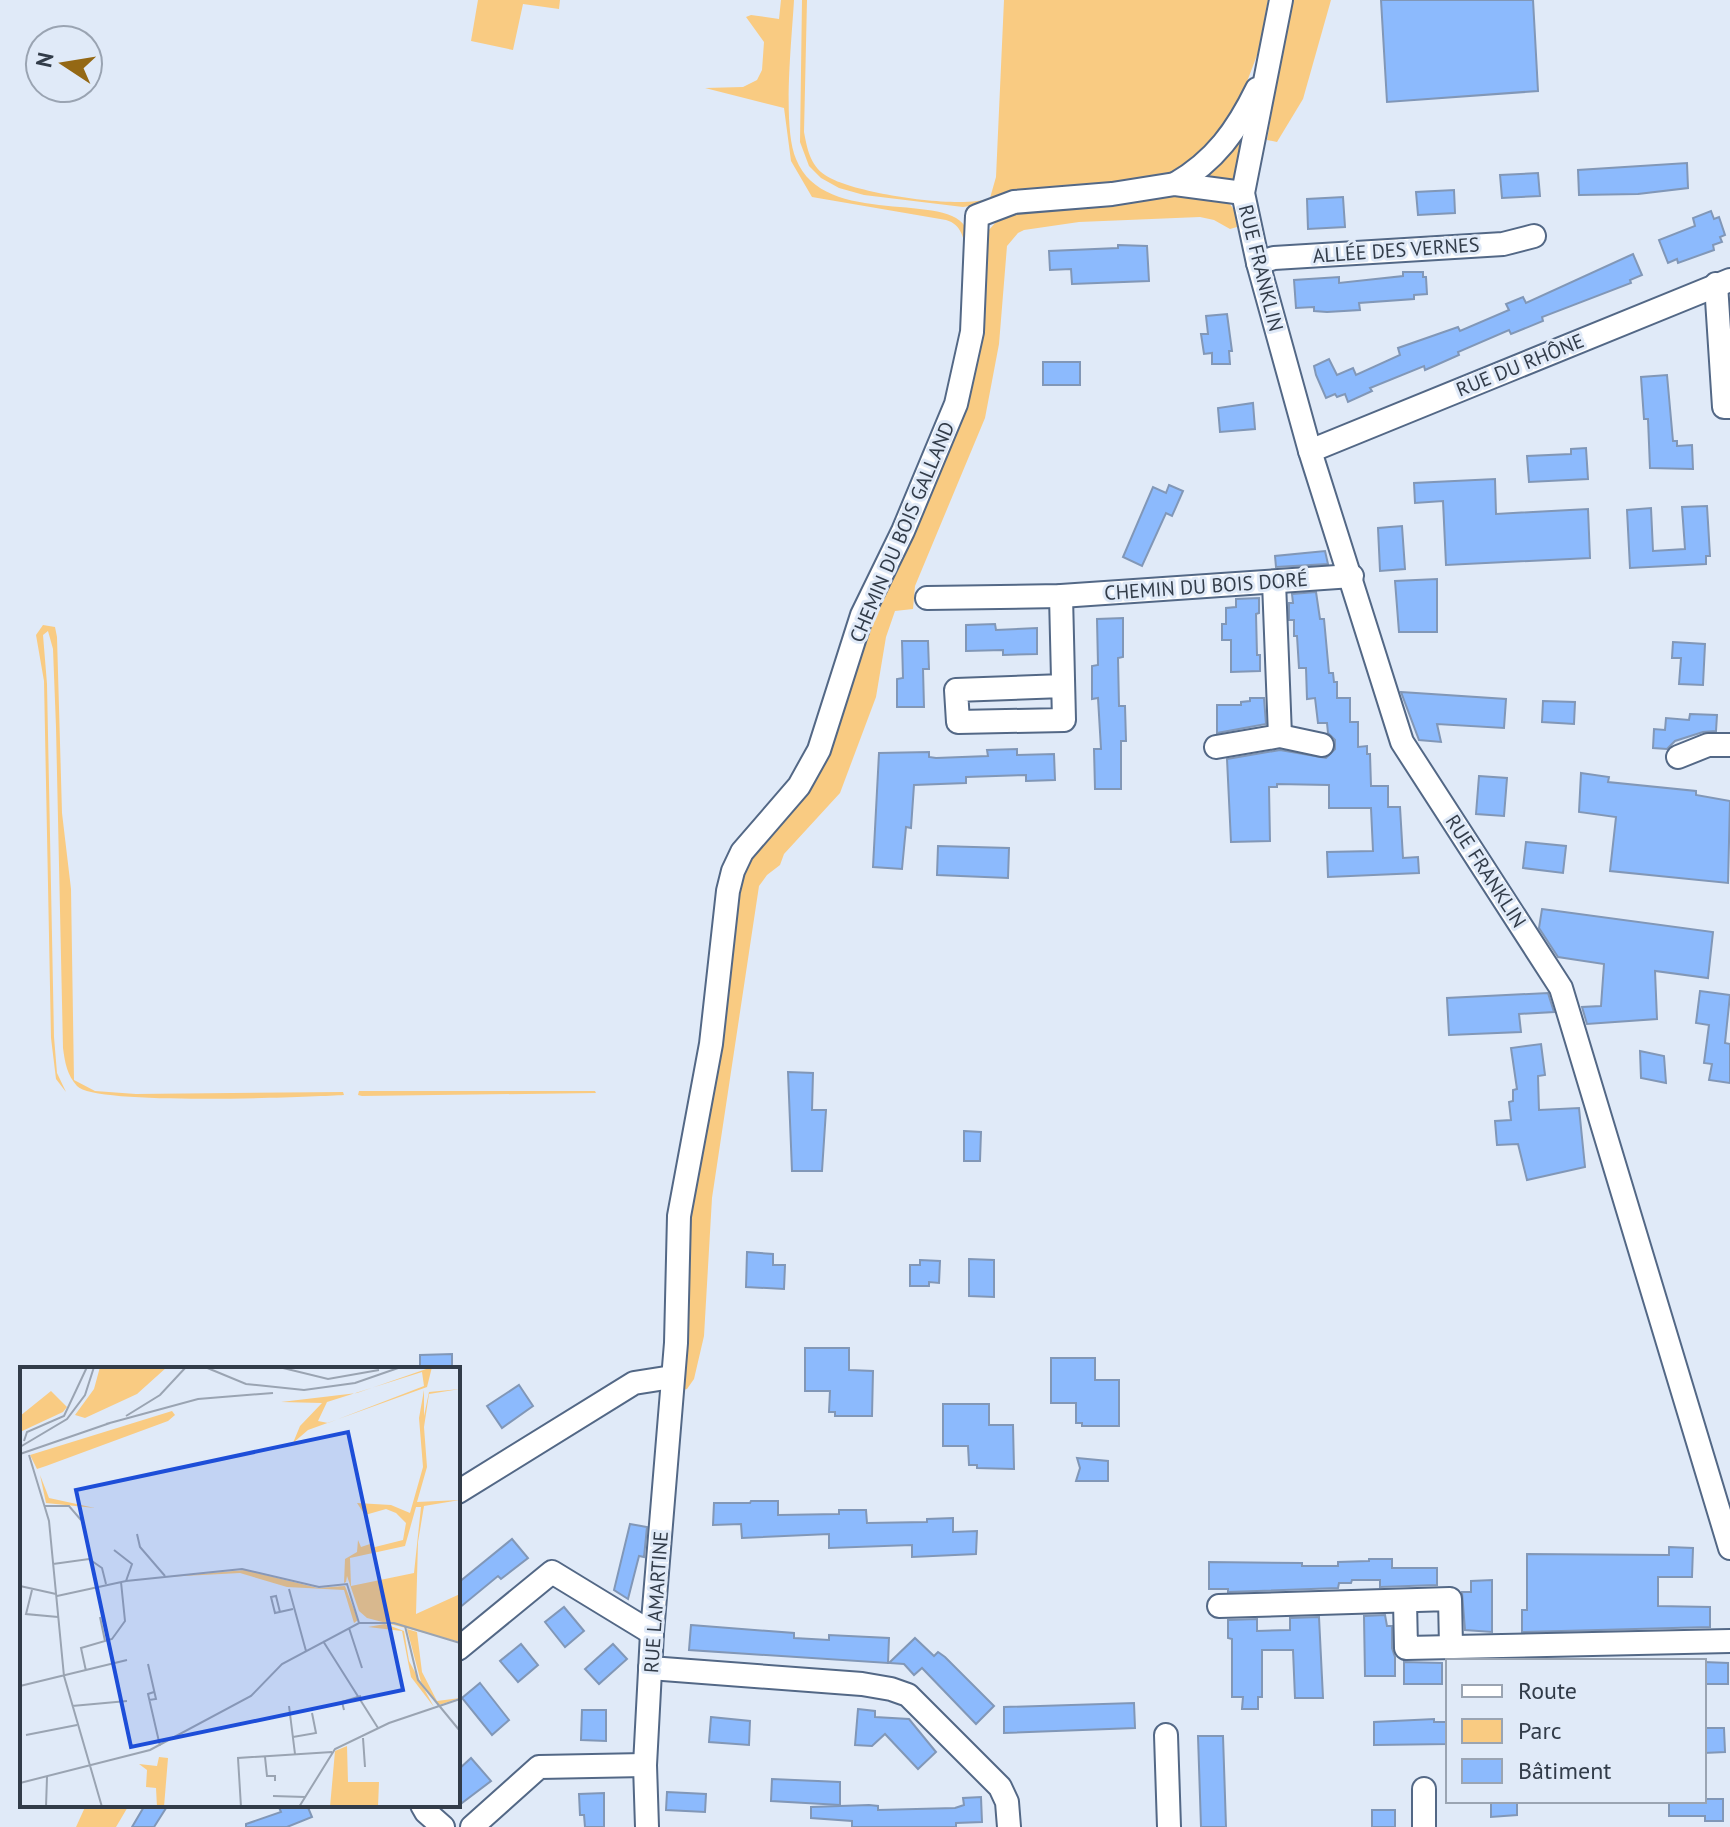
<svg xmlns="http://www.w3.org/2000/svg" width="1730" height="1827" viewBox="0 0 1730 1827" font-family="'PT Sans',sans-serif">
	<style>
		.green { fill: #f9cb82 }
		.building { fill: #8cbafd; stroke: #8197b7; stroke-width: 2 }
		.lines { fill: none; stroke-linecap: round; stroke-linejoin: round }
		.minor-casing { stroke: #536886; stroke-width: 26 }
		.minor { stroke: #fff; stroke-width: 22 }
		.labels { text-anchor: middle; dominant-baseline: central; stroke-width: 6; stroke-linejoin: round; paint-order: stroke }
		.street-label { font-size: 20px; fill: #323c49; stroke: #e0eaf8 }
		.inset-road { fill: none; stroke: #9aa4b2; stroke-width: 2 }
		.view { fill: #1d4ed8; fill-opacity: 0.15; stroke: #1d4ed8; stroke-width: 4 }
		.inset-edge { fill: none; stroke: #323c49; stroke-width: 4 }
	</style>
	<rect width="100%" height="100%" fill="#e0eaf8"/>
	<g class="green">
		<path d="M478 0H560L559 9 523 4 513 50 471 41Z"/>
		<path d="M781 0H794C792 38 782 127 796 159 824 230 951 189 967 230 972 243 966 276 964 291 964 269 973 227 946 220L812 197 791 161 784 108 705 88 743 87 757 80 762 70 764 42 746 17 751 15 779 19Z"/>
		<path d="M802 0H807L804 132C807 148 810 165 825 175 850 193 962 210 990 198L996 177 1004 0H1268L1259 50 1234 116 1223 135 1174 174 963 207 864 195 839 188 821 178 809 166 800 142Z"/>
		<path d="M1294 0H1331L1303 99 1277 142 1267 140 1286 26Z"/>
		<path d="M1250 112 1236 182 1192 181Z"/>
		<path d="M1198 193C1220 197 1238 200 1237 227L1230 229 1214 220 1200 217 1079 222 1024 230 1018 233 1007 246 999 344 985 418 915 586 913 609 895 611 886 637 876 697 840 793 784 854 780 865 767 875 759 886 712 1198 704 1336 694 1379 687 1389 682 1390 684 1235 737 874 790 809 869 614 920 507 988 231 1002 215Z"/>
		<path d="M43 625 55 627 57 637 62 813 71 889 74 1080 95 1091 136 1094 343 1092 344 1095C307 1097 95 1106 77 1086 67 1075 65 1063 63 1048L56 727 53 649 48 631 43 635 47 684 54 1037 57 1073 66 1092 56 1079 51 1038 44 681 36 635Z"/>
		<path d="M359 1091H595L596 1093 362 1096 358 1095Z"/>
		<path d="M86 1805H129L116 1827H76Z"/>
	</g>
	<g class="building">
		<path d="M1381 0H1533L1538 91 1387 102Z"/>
		<path d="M1687 163 1688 188 1638 194 1579 195 1578 170Z"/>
		<path d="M1538 173 1540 196 1502 198 1500 175Z"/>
		<path d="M1454 190 1455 213 1418 215 1416 192Z"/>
		<path d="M1343 197 1345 227 1308 229 1307 199Z"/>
		<path d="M1711 211 1714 219 1719 217 1725 235 1720 237 1722 242 1713 245 1714 250 1678 263 1677 259 1668 263 1659 240 1695 226 1693 218Z"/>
		<path d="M1118 245 1147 246 1149 281 1072 284 1071 269 1050 270 1049 251 1118 248Z"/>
		<path d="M1633 254 1642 275 1630 280 1631 283 1542 317 1543 321 1511 334 1509 330 1458 352 1459 355 1425 370 1424 366 1370 388 1372 391 1348 402 1345 394 1337 397 1335 394 1326 398 1316 375 1314 366 1329 359 1337 375 1353 368 1356 375 1400 355 1398 348 1458 327 1460 331 1509 310 1506 304 1523 297 1526 303Z"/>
		<path d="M1403 272H1423V277H1426L1427 294 1414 295V299L1359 303 1360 310 1327 312 1314 311V307L1296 308 1294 280 1339 277V283L1403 276Z"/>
		<path d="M1227 314 1232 351H1229L1230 364H1212V353L1204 354 1201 334H1208L1206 316Z"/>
		<rect x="1043" y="362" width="37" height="23"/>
		<path d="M1667 375 1673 441H1677V446L1692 445 1693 469 1650 468 1648 419H1644L1641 377Z"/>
		<path d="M1253 403 1255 429 1220 432 1218 408Z"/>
		<path d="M1586 448 1588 479 1529 482 1527 456 1571 454V449Z"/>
		<path d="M1495 479 1496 514 1588 509 1590 558 1446 565 1443 501 1415 503 1414 483Z"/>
		<path d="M1169 485 1183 491 1172 516 1166 513 1142 566 1123 557 1153 487 1166 493Z"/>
		<path d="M1707 506 1710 556H1706V564L1630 568 1627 510 1651 508 1653 551 1685 549 1682 507Z"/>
		<path d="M1402 526 1405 569 1380 571 1378 528Z"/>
		<path d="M1325 551 1328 564 1276 567 1275 556Z"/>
		<path d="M1437 579V632H1399L1395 581Z"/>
		<path d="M1316 592 1320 619H1324L1329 673H1333L1334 682H1337V698H1350V722H1358V747L1367 746V754H1370L1371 786H1388V807H1400L1403 858 1418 857 1419 873 1328 877 1327 852 1373 851 1371 808H1329V785L1277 784V787H1269L1270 841 1231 842 1227 759 1280 750 1326 758 1335 749V740L1328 733 1327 723H1318L1315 698 1307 699 1306 668H1299L1297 636H1294V620H1289V603H1293L1292 594Z"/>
		<path d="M1259 598V613L1256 614 1257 655H1260V671L1231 672V640H1222V624H1226V608L1236 607V599Z"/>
		<path d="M1123 618V657L1118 658 1119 706H1125L1126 741H1121V789H1095L1094 749H1101L1098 698 1092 699V666L1098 665 1097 619Z"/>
		<path d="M995 624 996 630 1037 628V654L1003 655V650L966 651V625Z"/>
		<path d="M902 641H928L929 669H923L924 707H897V679L903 678Z"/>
		<path d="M1673 642 1705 644 1703 685 1679 684 1681 658H1672Z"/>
		<path d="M1401 692 1506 699 1504 728 1437 724 1441 742 1419 740Z"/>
		<path d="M1250 698H1264L1266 724 1217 733V705H1241V702L1250 701Z"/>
		<path d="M1543 701 1575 702 1574 724 1542 722Z"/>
		<path d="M1690 714 1717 715 1716 731 1703 732 1675 741 1667 749 1653 748 1654 729 1665 730 1666 718 1689 720Z"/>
		<path d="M1017 749V755L1054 754 1055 780 1026 781V775L966 777V783L914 785 911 828 906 827 902 869 873 867 879 753 929 752V757L936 758 988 756 987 750Z"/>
		<path d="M1581 773 1609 777 1608 782 1696 791V795L1730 801 1728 883 1610 871 1616 817 1579 812Z"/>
		<path d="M1479 776 1507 778 1504 816 1476 814Z"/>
		<path d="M1526 842 1566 846 1563 873 1523 868Z"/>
		<path d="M938 846 1009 848 1008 878 937 875Z"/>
		<path d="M1542 909 1713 932 1708 978 1655 971 1657 1019 1587 1024 1582 1007 1601 1006 1604 964 1558 957 1539 928Z"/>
		<path d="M1700 991 1730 995 1725 1043 1730 1044V1083L1709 1080 1712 1064 1704 1063 1709 1025 1696 1023Z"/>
		<path d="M1548 993 1554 1012 1519 1014 1521 1032 1449 1035 1447 998Z"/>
		<path d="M1541 1044 1545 1075 1538 1076 1539 1110 1579 1108 1585 1167 1527 1180 1518 1144 1497 1145 1495 1121 1511 1120 1509 1102 1513 1101V1090L1517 1089 1511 1048Z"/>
		<path d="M1640 1051 1664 1056 1666 1083 1641 1078Z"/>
		<path d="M788 1072 813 1073 812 1110H826L822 1171H792Z"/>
		<path d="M964 1131 981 1132 980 1161H964Z"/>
		<path d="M747 1252 773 1254V1265H785L784 1289 746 1287Z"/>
		<path d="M969 1259 994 1260V1297L969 1296Z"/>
		<path d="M920 1260 940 1261 939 1283 929 1282V1286H910V1265H920Z"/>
		<path d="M805 1348H849V1370L873 1371 872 1416H835V1412H829L830 1391H805Z"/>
		<path d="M452 1354V1369H420V1355Z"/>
		<path d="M1051 1358H1095V1380H1119V1426H1082V1423H1076V1403H1051Z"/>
		<path d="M519 1385 533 1406 502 1428 487 1406Z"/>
		<path d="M943 1404H989V1425H1013L1014 1469 977 1468V1465H969L968 1446H943Z"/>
		<path d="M1077 1458 1108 1461V1481H1076L1080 1468Z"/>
		<path d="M751 1501H778V1515L839 1514V1510H866L867 1523 927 1522V1519L953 1518V1532L977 1531 976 1554 912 1557V1545L829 1548V1534L742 1538 741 1524 713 1525 714 1503H750Z"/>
		<path d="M630 1524 647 1527 644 1557 639 1556 628 1599 614 1590Z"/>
		<path d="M512 1539 528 1558 501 1579 498 1576 458 1609V1583Z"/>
		<path d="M1669 1547 1693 1548 1692 1577H1658V1606L1710 1607V1627L1522 1632V1610H1527V1554L1669 1555Z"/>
		<path d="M1369 1559H1392V1568H1437V1585L1380 1587V1580H1352L1351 1583H1339L1338 1588 1228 1592V1589H1209V1562L1302 1563V1566H1338V1562L1369 1561Z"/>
		<path d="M1492 1580V1632L1465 1630 1462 1592H1471V1581Z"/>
		<path d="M564 1607 584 1631 565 1647 545 1622Z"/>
		<path d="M1385 1615 1387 1626H1392V1648L1395 1657V1676H1365L1364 1616Z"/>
		<path d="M1319 1617 1323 1698H1295L1293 1650H1262V1697H1258V1709H1242L1243 1697H1232V1639L1228 1638V1620L1257 1619V1631L1290 1630V1618Z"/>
		<path d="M691 1625 794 1633V1638L829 1640V1635L889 1638 888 1663 689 1650Z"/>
		<path d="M915 1638 934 1656 938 1652 945 1657 994 1706 976 1724 922 1668 914 1675 904 1664 889 1663Z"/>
		<path d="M521 1644 538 1665 518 1682 500 1661Z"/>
		<path d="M613 1644 627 1659 599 1684 585 1669Z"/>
		<path d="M1404 1662 1442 1663V1684H1404Z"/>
		<path d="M1704 1662 1728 1663V1684H1705Z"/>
		<path d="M480 1683 509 1720 492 1735 462 1698Z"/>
		<path d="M1134 1703 1135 1728 1004 1733V1707Z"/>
		<path d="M858 1709 875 1711V1717L909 1719 936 1752 918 1769 885 1734 872 1746 855 1745Z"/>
		<path d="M582 1710H606V1741L581 1740Z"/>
		<path d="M711 1717 750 1721 749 1745 709 1742Z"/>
		<path d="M1434 1719V1722H1448V1744L1374 1745V1722Z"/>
		<path d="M1704 1728H1724L1725 1752 1704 1753Z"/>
		<path d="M1198 1736H1223L1226 1827H1201Z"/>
		<path d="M471 1758 491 1781 458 1806V1770Z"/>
		<path d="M772 1779 840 1782V1805L771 1801Z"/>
		<path d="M667 1792 706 1794 705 1812 666 1810Z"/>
		<path d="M604 1793V1827H585L584 1815H580L579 1794Z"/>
		<path d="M981 1797 982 1822 956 1823V1827H852V1821L811 1818V1807L869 1805 878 1806V1810L955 1808 964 1805 963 1798Z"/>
		<path d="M1704 1799H1723V1821H1705V1816H1669V1801Z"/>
		<path d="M1491 1801H1517V1815L1491 1817Z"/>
		<path d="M145 1805H168L154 1827H132Z"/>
		<path d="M278 1805H307L312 1817 287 1827H246V1824L281 1812Z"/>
		<rect x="1372" y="1810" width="23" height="17"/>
	</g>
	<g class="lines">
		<g class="minor-casing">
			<g id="minor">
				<path d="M1281 0 1243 193 1258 263 1310 451 1402 742 1561 988 1730 1548"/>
				<path d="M1175 184C1215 161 1237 130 1257 89"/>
				<path d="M1258 263 1274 258 1503 244 1534 236"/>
				<path d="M1716 284 1724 407H1730"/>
				<path d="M1310 451 1730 280"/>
				<path d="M1274 582 1280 736"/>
				<path d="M1061 596 1064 720 958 722 956 690 1063 686"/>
				<path d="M927 598 1061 596 1352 576"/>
				<path d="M1216 747 1280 736 1322 745"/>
				<path d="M1678 757 1708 745H1730"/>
				<path d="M458 1492 634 1383 672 1377"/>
				<path d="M1405 1601 1406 1648 1730 1641"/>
				<path d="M1219 1606 1450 1599 1451 1646"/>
				<path d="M458 1649 552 1572 652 1633"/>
				<path d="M650 1668 862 1684 891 1689 908 1695 1000 1787 1007 1802 1009 1827"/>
				<path d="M1166 1735 1169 1827"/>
				<path d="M422 1805 426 1812 443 1827"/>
				<path d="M472 1827 539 1767 645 1765"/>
				<path d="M647 1827 645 1765 652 1633 676 1343 679 1216 711 1044 728 891 733 871 742 852 799 786 819 750 862 615 903 531 956 404 972 332 977 216 1014 202 1112 194 1175 184 1243 193"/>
				<path d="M1424 1827V1789"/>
			</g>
		</g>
		<use href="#minor" class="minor"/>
	</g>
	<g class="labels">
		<g class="street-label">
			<text transform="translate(1396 250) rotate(-4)">ALLÉE DES VERNES</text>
			<text transform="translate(1261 268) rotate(76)">RUE FRANKLIN</text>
			<text transform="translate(1520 365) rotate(-22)">RUE DU RHÔNE</text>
			<text transform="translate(902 532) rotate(-67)">CHEMIN DU BOIS GALLAND</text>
			<text transform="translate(1206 586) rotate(-4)">CHEMIN DU BOIS DORÉ</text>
			<text transform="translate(1486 871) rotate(57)">RUE FRANKLIN</text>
			<text transform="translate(656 1602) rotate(-86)">RUE LAMARTINE</text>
		</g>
	</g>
	<g transform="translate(20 1367)">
		<rect width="440" height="440" fill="#e0eaf8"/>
		<path d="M80 0H147L117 27 65 51 55 48 74 22ZM412 0 407 20 288 63 273 76 280 59 302 36 261 35 337 26ZM402 5 404 19 308 56 298 54 307 35ZM440 22 409 27 404 60 407 100 397 135 440 133 404 139 398 175 396 247 440 227V275L347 251 339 244 327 209 326 215 324 216 325 192 337 185 338 173 341 180 350 177 351 181 383 173 386 156 376 146 366 142 345 148 337 136 371 138 390 146 403 100 399 51 404 23V49L409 25ZM396 140H401L394 206 331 219 330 191 385 179ZM31 24 47 40 43 45 0 65V49ZM152 44 155 48 148 54 26 99 17 102 10 88ZM20 108 29 131 75 141 26 136ZM225 203 298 221 325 219 338 253 334 256 324 223 267 220 220 206 145 210ZM365 257 384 264 389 294 414 340 391 310 382 264 348 260ZM387 262 397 265 402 305 417 334 440 331 419 338 401 315ZM327 379 328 415H359L358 440H310L315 384ZM139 390 148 391 144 440H137L136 421 126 420 127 403 119 397 137 399Z" fill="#f9cb82" fill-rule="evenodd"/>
		<path class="inset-road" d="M185 0 226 17 284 23 335 16 381 0M259 0 308 12 359 3M106 49 140 28 166 0M86 57 178 32 253 26M4 74 7 65 44 49 67 0M0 80 47 52 65 28 74 0M0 87 90 56M9 88 29 154 44 309 82 440M25 139H49L61 153M117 167 120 180 145 209M94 183 112 197 106 214M33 197 69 192 82 201 86 217M0 219 36 227M269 222 286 284M12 223 6 247 38 250M37 229 106 214 222 202 299 220 327 217 339 256M260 245 256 229 251 230 255 246 273 242M80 250 85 274M385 259 398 313 440 364M329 261 342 301M303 274 358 361M128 297 136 332 129 333M66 304 61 281 92 272 105 254 101 215M0 319 107 293M134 325 128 327 140 379M52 339 107 334M269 339 275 387M324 343 322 335 341 329M6 368 57 358M273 370 296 366 292 346M343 371 345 400M245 390 247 409H255V414M0 416 130 383 231 329 262 297 339 256H374L440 276M253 429 285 430M26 440 27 410M221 440 218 391 312 385M279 440 315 382 369 356 440 332"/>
		<path class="view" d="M328 65 383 323 111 380 56 123Z"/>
		<rect width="440" height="440" class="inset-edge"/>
	</g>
	<rect x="1446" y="1659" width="260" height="144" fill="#e0eaf8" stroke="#9aa4b2" stroke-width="2"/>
	<rect x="1462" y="1685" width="40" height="12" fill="#ffffff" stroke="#9aa4b2" stroke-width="2"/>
	<text x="1518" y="1699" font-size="24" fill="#323c49">Route</text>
	<rect x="1462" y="1719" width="40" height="24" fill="#f9cb82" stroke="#9aa4b2" stroke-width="2"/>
	<text x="1518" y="1739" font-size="24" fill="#323c49">Parc</text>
	<rect x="1462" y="1759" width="40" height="24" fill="#8cbafd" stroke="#9aa4b2" stroke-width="2"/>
	<text x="1518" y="1779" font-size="24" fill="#323c49">Bâtiment</text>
	<g transform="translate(64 64) rotate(282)"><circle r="38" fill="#e0eaf8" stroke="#9aa4b2" stroke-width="2"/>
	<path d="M0-6L14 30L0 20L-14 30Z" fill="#946814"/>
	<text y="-12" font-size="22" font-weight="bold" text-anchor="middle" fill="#323c49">N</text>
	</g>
</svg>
